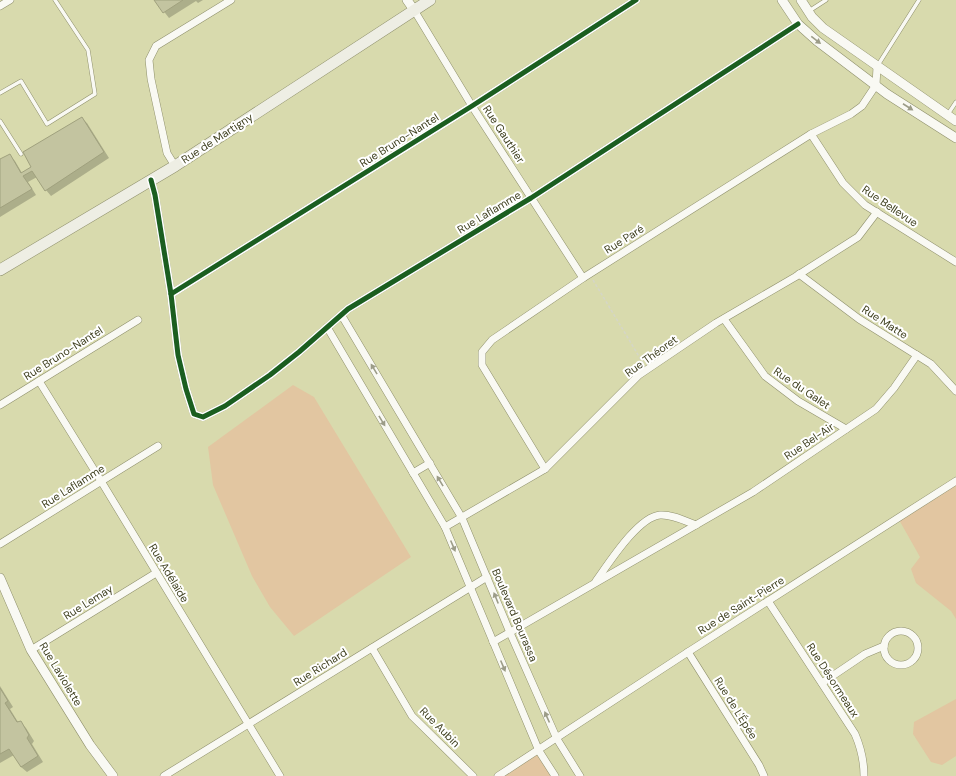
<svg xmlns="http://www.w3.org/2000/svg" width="956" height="776" viewBox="0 0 956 776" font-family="'DM Sans',sans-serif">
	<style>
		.green { fill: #e2c6a1 }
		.shadow { fill: #0003 }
		.building { fill: #c3c4a0; stroke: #a0a17e }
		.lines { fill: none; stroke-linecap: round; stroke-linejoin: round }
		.service-casing { stroke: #8f906c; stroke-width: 4.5 }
		.minor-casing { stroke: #8f906c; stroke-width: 8 }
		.tertiary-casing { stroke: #8f906c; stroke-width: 10 }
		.secondary-casing { stroke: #8f906c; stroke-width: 12 }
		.path { stroke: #d5d6c7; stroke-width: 1.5; stroke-dasharray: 3 2; stroke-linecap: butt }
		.service { stroke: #f9f9f3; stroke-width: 3.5 }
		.minor { stroke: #f9f9f3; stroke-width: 7 }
		.tertiary { stroke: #f9f9f3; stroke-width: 9 }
		.secondary { stroke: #eeeee4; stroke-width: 11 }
		.cycleway-casing { stroke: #fff; stroke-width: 8 }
		.cycleway { stroke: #1b5e20; stroke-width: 5 }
		.oneway { fill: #9c9c88 }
		.labels { text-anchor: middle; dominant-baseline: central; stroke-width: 4; stroke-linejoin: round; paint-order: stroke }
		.street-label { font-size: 11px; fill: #3e3f1e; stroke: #fff }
	</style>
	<rect width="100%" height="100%" fill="#d8daad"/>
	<g class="green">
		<path d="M293 385 314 397 411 557 294 636 270 607 252 576 213 485 208 447Z"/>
		<path d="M956 481V619L951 611 916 583 911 569 920 557 898 518Z"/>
		<path d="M956 699V756L942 765 931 762 913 734 914 722Z"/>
		<path d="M539 751 555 776H498Z"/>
	</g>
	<g class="shadow">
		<path d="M155 0H203L198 3 196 1 169 18Z"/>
		<path d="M81 118 87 123 109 158 51 196 46 190 37 177 28 182 36 195 0 217V160L10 156 15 161 22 173 32 167Z"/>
		<path d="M0 686 13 707 10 709 18 722H20L26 728 34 741 32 744 43 762 27 772 21 767 14 755 0 763Z"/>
	</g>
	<g class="building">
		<path d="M154 0H183L163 13Z"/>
		<path d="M82 117 104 152 45 191 32 171 23 176 32 189 0 208V159L10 154 21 173 31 167 23 152Z"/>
		<path d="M0 688 8 701 5 703 17 722 21 721 29 735 27 738 38 756 21 767 9 749 0 754Z"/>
	</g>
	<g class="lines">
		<g class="service-casing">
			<g id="service">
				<path d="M809 11 826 0"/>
				<path d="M878 65 919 0"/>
				<path d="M0 93 21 81 47 124 95 94 88 50 55 0"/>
				<path d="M948 114 956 102"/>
				<path d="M0 121 21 154"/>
			</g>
		</g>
		<g class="minor-casing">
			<g id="minor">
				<path d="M0 6 10 0"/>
				<path d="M414 10 472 106 583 278"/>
				<path d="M811 134 843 183 865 205 956 262"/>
				<path d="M175 166 167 153 151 79 149 60 156 46 231 0"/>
				<path d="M151 180 155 195 171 294 178 355 186 389 194 414 203 417 225 406 270 375 299 352 348 309 531 198 798 24"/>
				<path d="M799 274 859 319 931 364 956 391"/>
				<path d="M171 294 472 106 636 0"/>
				<path d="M342 316 462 518 511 635 557 739 580 776"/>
				<path d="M724 319 765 376 798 401 846 429"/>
				<path d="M327 327 445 527 539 751 555 776"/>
				<path d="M39 381 101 481 280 776"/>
				<path d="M0 405 138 320"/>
				<path d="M545 469 482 365V352L492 340 583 278 811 134 851 114 862 106 876 85 877 67"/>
				<path d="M413 473 430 463"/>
				<path d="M445 527 545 469 639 375 716 323 795 277 858 237 877 212"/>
				<path d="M0 544 158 446"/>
				<path d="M596 581C609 563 638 517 660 515 672 514 685 521 696 525"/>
				<path d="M768 601 855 734C861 748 864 760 864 776"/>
				<circle cx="901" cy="648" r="17"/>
				<path d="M493 642 753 492 876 409 894 388 917 355"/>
				<path d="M372 648 412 716 473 776"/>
				<path d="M31 650 156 573"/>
				<path d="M688 652 759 765 764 776"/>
				<path d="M822 683 865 654 884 646"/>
				<path d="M164 776 487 577"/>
				<path d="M498 776 688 652 956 481"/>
			</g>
		</g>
		<g class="tertiary-casing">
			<g id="tertiary">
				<path d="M407 0 414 10"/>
				<path d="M782 0 798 24 817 41 887 94 956 138"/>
				<path d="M801 0 812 17 823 28 956 121"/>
				<path d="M0 578 31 650 90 745 113 776"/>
			</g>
		</g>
		<g class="secondary-casing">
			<path id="secondary" d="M0 270 175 166 430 0"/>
		</g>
		<path class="path" d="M593 280 643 363"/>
		<use href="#service" class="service"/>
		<use href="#minor" class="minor"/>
		<use href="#tertiary" class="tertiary"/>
		<use href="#secondary" class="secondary"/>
		<g class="cycleway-casing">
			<g id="cycleway">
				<path d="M151 180 155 195 171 294 178 355 186 389 194 414 203 417 225 406 270 375 299 352 348 309 531 198 798 24"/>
				<path d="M171 294 472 106 636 0"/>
			</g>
		</g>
		<use href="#cycleway" class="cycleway"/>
	</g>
	<defs><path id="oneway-solid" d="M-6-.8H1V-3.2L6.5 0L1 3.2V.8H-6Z"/></defs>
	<g class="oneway">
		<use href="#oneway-solid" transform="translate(816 40) rotate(38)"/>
		<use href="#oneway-solid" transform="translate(908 107) rotate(33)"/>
		<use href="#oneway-solid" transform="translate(374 369) rotate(-121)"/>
		<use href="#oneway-solid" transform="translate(382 421) rotate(59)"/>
		<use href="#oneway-solid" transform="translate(440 481) rotate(-121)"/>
		<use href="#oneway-solid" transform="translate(453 546) rotate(67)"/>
		<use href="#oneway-solid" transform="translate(496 598) rotate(-112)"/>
		<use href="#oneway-solid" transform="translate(503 666) rotate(67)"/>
		<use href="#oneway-solid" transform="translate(547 717) rotate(-114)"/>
	</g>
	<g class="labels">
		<g class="street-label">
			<text transform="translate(504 134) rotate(57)">Rue Gauthier</text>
			<text transform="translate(217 138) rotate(-33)">Rue de Martigny</text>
			<text transform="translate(399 140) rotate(-32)">Rue Bruno-Nantel</text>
			<text transform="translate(890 206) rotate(34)">Rue Bellevue</text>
			<text transform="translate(489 212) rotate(-31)">Rue Laflamme</text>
			<text transform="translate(624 239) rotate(-32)">Rue Paré</text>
			<text transform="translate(885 322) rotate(33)">Rue Matte</text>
			<text transform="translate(63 353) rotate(-32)">Rue Bruno-Nantel</text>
			<text transform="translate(651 356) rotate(-36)">Rue Théoret</text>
			<text transform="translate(802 388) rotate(34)">Rue du Galet</text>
			<text transform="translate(809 441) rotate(-34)">Rue Bel-Air</text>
			<text transform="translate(73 486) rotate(-32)">Rue Laflamme</text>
			<text transform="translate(169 573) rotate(59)">Rue Adélaïde</text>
			<text transform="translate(88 602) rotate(-32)">Rue Lemay</text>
			<text transform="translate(741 605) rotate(-32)">Rue de Saint-Pierre</text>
			<text transform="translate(515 615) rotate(67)">Boulevard Bourassa</text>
			<text transform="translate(320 667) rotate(-32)">Rue Richard</text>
			<text transform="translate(61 674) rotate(59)">Rue Laviolette</text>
			<text transform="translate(833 680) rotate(57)">Rue Désormeaux</text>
			<text transform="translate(736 708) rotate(58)">Rue de L'Épée</text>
			<text transform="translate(440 727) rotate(45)">Rue Aubin</text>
		</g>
	</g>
</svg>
